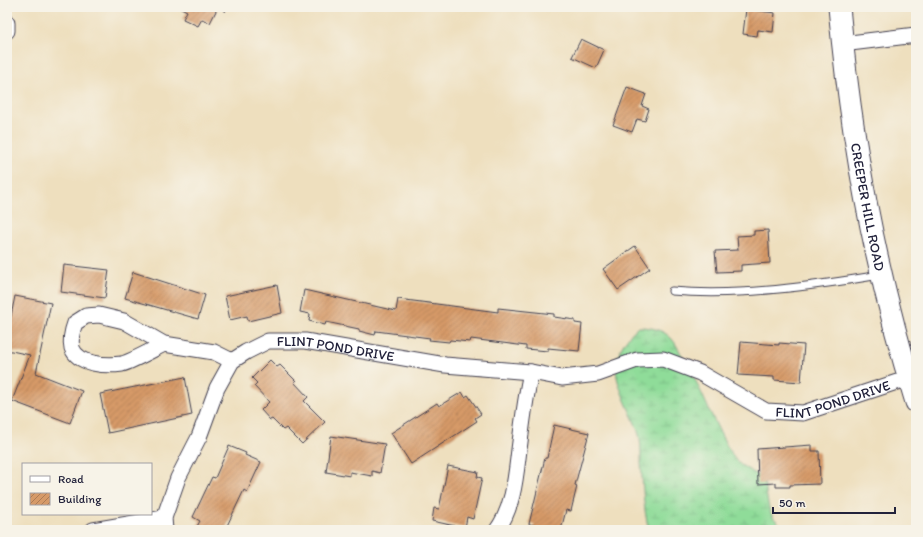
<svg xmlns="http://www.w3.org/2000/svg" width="923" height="537" viewBox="0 0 923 537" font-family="Itim,sans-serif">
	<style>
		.wetland { fill: url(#wetland-marsh); stroke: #587f6a }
		.building { fill: url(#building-hatch) }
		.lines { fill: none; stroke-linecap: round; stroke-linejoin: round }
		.lane-casing { stroke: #413e4f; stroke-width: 9 }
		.street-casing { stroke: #413e4f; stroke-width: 17 }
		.secondary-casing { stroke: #413e4f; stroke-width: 23 }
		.path { stroke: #413e4f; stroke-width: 2.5; stroke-dasharray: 3 3; stroke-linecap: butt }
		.lane { stroke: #fff; stroke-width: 7 }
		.street { stroke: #fff; stroke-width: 15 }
		.secondary { stroke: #fff; stroke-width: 21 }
		.labels { text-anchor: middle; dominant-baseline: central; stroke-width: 3.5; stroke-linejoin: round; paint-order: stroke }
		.street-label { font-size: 14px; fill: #22223b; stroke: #f7f3e8 }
	</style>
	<defs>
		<pattern id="wetland-marsh" width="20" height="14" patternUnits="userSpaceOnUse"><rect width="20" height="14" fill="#8fdc99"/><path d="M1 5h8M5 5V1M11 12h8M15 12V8" fill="none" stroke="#7bbc85"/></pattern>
		<pattern id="building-hatch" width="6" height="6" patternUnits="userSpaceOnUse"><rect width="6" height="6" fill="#d69a68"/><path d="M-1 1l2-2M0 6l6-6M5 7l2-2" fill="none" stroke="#ad7d57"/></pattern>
	</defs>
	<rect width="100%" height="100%" fill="#f7f3e8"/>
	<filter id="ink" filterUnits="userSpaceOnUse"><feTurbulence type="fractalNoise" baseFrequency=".025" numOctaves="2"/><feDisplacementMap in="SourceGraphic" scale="8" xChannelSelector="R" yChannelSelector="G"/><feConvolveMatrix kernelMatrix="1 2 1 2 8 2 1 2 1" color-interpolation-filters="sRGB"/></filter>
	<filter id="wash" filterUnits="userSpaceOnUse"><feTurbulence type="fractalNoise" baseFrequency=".012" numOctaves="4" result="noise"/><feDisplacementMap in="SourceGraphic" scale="16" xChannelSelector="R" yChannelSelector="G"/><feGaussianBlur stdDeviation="0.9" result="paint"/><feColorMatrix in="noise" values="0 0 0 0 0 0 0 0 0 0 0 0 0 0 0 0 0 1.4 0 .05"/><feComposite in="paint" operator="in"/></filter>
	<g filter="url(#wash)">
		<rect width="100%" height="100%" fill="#eedfbe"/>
		<path class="wetland" d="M638 327C650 327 662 329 671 338 676 343 679 351 683 357 702 389 714 426 734 458 741 469 760 472 764 483 766 487 766 493 767 498 770 517 773 518 787 530H649C643 508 643 486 641 463 641 455 641 447 640 439 636 418 615 388 616 366 617 352 627 336 638 327Z"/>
		<g id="blocks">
			<g class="building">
				<path d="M179 7H218L210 23 202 19 198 26 183 19 187 11Z"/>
				<path d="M746 9 775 13 773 32 758 30 757 36 743 34Z"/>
				<path d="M581 39 604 50 596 68 572 57Z"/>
				<path d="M627 87 646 94 642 106 649 109 645 121 637 119 632 132 613 125Z"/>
				<path d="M768 230 770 263 741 265V271L717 272 715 251 738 250 737 236 754 235V231Z"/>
				<path d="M635 246 650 268 618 290 603 269Z"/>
				<path d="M64 265 109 270 105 298 61 292Z"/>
				<path d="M133 272 205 295 198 319 125 298Z"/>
				<path d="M277 285 282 313 248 321 247 316 230 320 225 296Z"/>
				<path d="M304 290 396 311 398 299 498 312V308L554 314V317L575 320V323L582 324 579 351 548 348V351L526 349V346L471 339 470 342 450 340 449 342 429 340 430 338 376 331 375 335 359 331V329L326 322 325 325 309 321 310 314 300 312Z"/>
				<path d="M15 296 51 303 36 373 82 391 70 423 12 401 30 355 7 350V336Z"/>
				<path d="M741 342 779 345V343L804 345 801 382 774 380V377L738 375Z"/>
				<path d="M270 360 277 367 280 365 296 381 294 382 308 397 304 401 325 422 302 444 286 428 283 430 272 419 270 420 261 410 269 402 254 386 257 383 252 378Z"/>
				<path d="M185 377 192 415 108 433 100 394Z"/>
				<path d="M462 392 465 397 468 395 481 414 475 418 477 421 411 464 391 433 437 403 439 406Z"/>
				<path d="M554 425 589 433 575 485 577 486 571 511 566 510 561 530H533L534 525 529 524 545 458H547Z"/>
				<path d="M331 436 385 444 380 473 372 471V476L350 472V476L326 472Z"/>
				<path d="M812 445V451H819L820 484 790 485V487H776V483L758 484 757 449Z"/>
				<path d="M229 446 246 453 245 455 261 462 247 492 244 490 225 530H195L200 521 193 517 212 477 215 478Z"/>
				<path d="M448 466 478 472 477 477 482 478 473 519 467 517 465 528 432 521 434 508 439 509Z"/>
			</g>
		</g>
	</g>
	<g filter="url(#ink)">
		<use href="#blocks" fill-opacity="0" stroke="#413e4f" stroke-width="1"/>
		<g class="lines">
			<g class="lane-casing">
				<path id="lane" d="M672 291C738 297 814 286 880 275"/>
			</g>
			<g class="street-casing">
				<g id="street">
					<path d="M7 23V31"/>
					<path d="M842 44 916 35"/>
					<path d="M164 344C154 349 131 362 122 364 107 366 78 365 72 348 70 339 72 331 75 323L86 316 99 315 124 321 164 344 214 352 232 361"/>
					<path d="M93 530 164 518"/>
					<path id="s1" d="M165 530 164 518 178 478 199 437 217 388 232 361 246 352 268 341H305L445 365 531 372 562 378 598 374 637 360 663 359 700 373 766 411 803 413 909 378"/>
					<path d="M497 530C515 505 516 471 520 442 523 418 526 395 531 372"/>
				</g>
			</g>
			<g class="secondary-casing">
				<g id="secondary">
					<path id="s2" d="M839 7C851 141 876 274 916 402"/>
				</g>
			</g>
			<path class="path" d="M218 7 227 11 229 7"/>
			<use href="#lane" class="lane"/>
			<use href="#street" class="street"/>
			<use href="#secondary" class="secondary"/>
		</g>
	</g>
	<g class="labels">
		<g class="street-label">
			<text stroke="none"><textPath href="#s2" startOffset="202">CREEPER HILL ROAD</textPath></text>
			<text stroke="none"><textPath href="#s1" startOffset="293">FLINT POND DRIVE</textPath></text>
			<text stroke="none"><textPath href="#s1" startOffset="810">FLINT POND DRIVE</textPath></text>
		</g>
	</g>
	<rect width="923" height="537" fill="none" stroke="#f7f3e8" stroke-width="24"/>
	<rect x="22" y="463" width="130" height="52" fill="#f7f3e8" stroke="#a29fa3"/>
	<rect x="30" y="476" width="20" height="6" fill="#ffffff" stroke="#a29fa3"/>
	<text x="58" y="483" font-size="12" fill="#22223b">Road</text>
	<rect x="30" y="493" width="20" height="12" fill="url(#building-hatch)" stroke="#a29fa3"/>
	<text x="58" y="503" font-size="12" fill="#22223b">Building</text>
	<path d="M773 507v6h122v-6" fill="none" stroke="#22223b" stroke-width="2"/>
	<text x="779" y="507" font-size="12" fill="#22223b" stroke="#f7f3e8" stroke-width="3" paint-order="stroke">50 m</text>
</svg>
